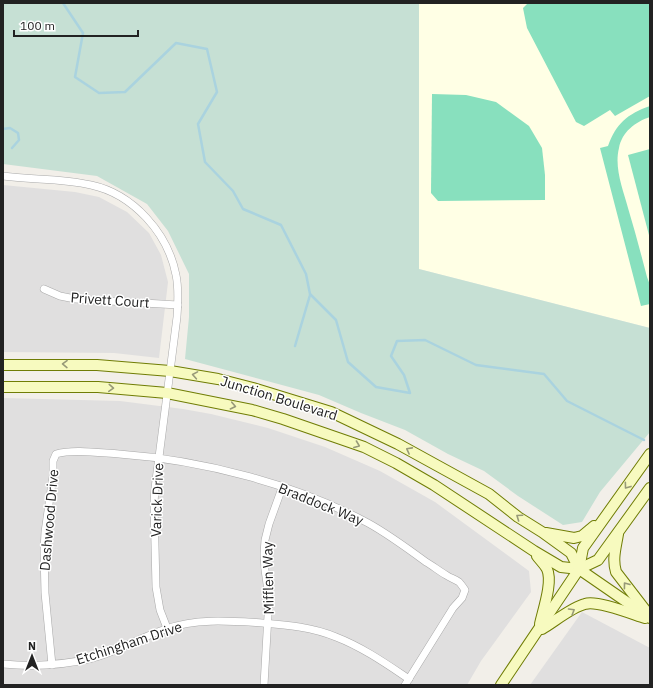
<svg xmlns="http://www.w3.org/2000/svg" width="653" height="688" viewBox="0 0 653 688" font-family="'IBM Plex Sans',sans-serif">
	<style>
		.residential { fill: #e0dfdf }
		.education { fill: #ffffe5 }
		.wetland { fill: #c6e0d4 }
		.pitch { fill: #88e0be }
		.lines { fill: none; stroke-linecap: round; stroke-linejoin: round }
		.stream { stroke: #aad3df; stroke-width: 2.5 }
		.minor-casing { stroke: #a9a9a9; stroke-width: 8 }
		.secondary-casing { stroke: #707d05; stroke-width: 12 }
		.minor { stroke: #fff; stroke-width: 7 }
		.secondary { stroke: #f7fabf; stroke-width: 10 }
		.oneway { stroke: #979978 }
		.labels { text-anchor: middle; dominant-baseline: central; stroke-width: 3; stroke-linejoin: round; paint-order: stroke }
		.street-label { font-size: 14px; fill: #222; stroke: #fff }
	</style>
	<rect width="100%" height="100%" fill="#f2efe9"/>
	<g class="residential">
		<path d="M3 185 75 192 99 197 127 212 149 233 161 255 168 282 159 358 114 353 3 352Z"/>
		<path d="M3 398 120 401 183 409 211 414 268 428 325 447 380 471 435 502 529 571 531 592 481 661 467 685H3Z"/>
		<path d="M582 612 650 648V685H530Z"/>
	</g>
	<path class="education" d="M419 3H650V328L419 269Z"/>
	<path class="wetland" d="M3 3H419V269L650 328V432L600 492 582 522 563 525 518 496 484 471 448 454 405 430 361 413 319 395 185 359 189 317V274L168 231 147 204 97 176 3 164Z"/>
	<g class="pitch">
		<path d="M528 3H650V96L615 116 610 110 584 126 576 122 527 28 523 8Z"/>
		<path d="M432 94 466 95 496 102 529 126 542 148 545 175V200L438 201 431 193Z"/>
		<path d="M650 106V117C635 122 622 132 619 148 614 168 623 189 628 208 635 231 641 254 647 277L650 285V304L641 306 600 148 608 146C616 124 627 114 650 106Z"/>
		<path d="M650 149V239L628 155Z"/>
	</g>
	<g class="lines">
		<g class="stream">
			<path d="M63 3 83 33 75 77 99 93 125 92 176 43 207 49 217 92 198 124 205 162 233 191 243 209 281 225 306 274 310 294 336 320 348 362 376 387 410 393 404 375 391 356 397 341 425 340 476 365 544 374 567 401 644 440"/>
			<path d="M3 129 10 128 18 133 19 140 12 148"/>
			<path d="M295 346 310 295"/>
		</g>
		<g class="minor-casing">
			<g id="minor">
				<path d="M3 176C32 180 62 178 91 185 133 194 168 233 176 275 179 289 178 303 177 317L155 488 154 504 156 587 160 610 167 628"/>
				<path d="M44 289 60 296 75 299 178 305"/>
				<path d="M3 664C33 667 64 665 93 658 118 651 141 637 166 629 197 618 230 621 262 623 287 625 312 627 336 637 362 647 385 663 409 679"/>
				<path d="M52 665 45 593 44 551 45 532 53 476V461L56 454C73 449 101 453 119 454 202 460 295 484 368 523 388 534 407 548 426 562 433 566 439 571 446 575 450 578 455 579 459 582 461 584 463 587 465 590L462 598 453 608 405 685"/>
				<path d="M264 685 269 598 265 570 264 554 265 540 269 524 282 488"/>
			</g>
		</g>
		<g class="secondary-casing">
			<g id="secondary">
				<path d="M3 365H97L170 371 218 379 253 388 331 412 398 444 489 494 518 517 542 532 571 553 579 569 650 618"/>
				<path d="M3 387H98L167 393 252 410 283 419 364 447 396 463 434 485 534 551 561 567 579 569"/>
				<path d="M546 533 574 538 582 536 594 526"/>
				<path d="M618 534C616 547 612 559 616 572L646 611"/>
				<path d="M537 556C540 560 545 565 547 569 553 582 543 610 540 624"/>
				<path d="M579 569 598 560 650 488"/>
				<path d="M542 629C554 622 572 607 585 604 597 600 632 614 645 618"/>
				<path d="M501 685 579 569 583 548 650 454"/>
			</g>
		</g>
		<use href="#minor" class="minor"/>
		<use href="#secondary" class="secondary"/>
	</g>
	<defs><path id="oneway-chevron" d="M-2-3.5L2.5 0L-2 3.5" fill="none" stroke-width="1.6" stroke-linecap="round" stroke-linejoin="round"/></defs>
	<g class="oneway">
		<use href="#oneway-chevron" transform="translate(65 364) rotate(-179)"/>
		<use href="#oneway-chevron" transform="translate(195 375) rotate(-170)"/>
		<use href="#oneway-chevron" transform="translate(111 388) rotate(4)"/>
		<use href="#oneway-chevron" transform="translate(233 406) rotate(12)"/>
		<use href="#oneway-chevron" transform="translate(357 445) rotate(21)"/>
		<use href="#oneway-chevron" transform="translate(409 450) rotate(-152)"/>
		<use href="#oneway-chevron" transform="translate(627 486) rotate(126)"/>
		<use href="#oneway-chevron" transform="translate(519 517) rotate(-145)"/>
		<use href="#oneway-chevron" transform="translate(626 585) rotate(-127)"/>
		<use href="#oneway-chevron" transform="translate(572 611) rotate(-31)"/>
	</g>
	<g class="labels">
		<g class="street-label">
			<text transform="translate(110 300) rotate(4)">Privett Court</text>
			<text transform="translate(279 398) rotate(17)">Junction Boulevard</text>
			<text transform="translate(157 500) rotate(-88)">Varick Drive</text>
			<text transform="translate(321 504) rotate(22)">Braddock Way</text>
			<text transform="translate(49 520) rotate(-85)">Dashwood Drive</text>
			<text transform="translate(268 578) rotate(-91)">Mifflen Way</text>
			<text transform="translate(129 643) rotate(-18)">Etchingham Drive</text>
		</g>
	</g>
	<rect width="653" height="688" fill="none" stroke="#222222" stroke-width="8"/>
	<g transform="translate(32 656)" stroke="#ffffff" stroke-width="3" paint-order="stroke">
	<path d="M0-3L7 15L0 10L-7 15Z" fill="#222222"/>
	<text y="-6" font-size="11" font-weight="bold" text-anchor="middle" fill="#222222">N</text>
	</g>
	<path d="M14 30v6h124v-6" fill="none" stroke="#222222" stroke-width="2"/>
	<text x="20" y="30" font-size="12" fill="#222222" stroke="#ffffff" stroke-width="3" paint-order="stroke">100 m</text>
</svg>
